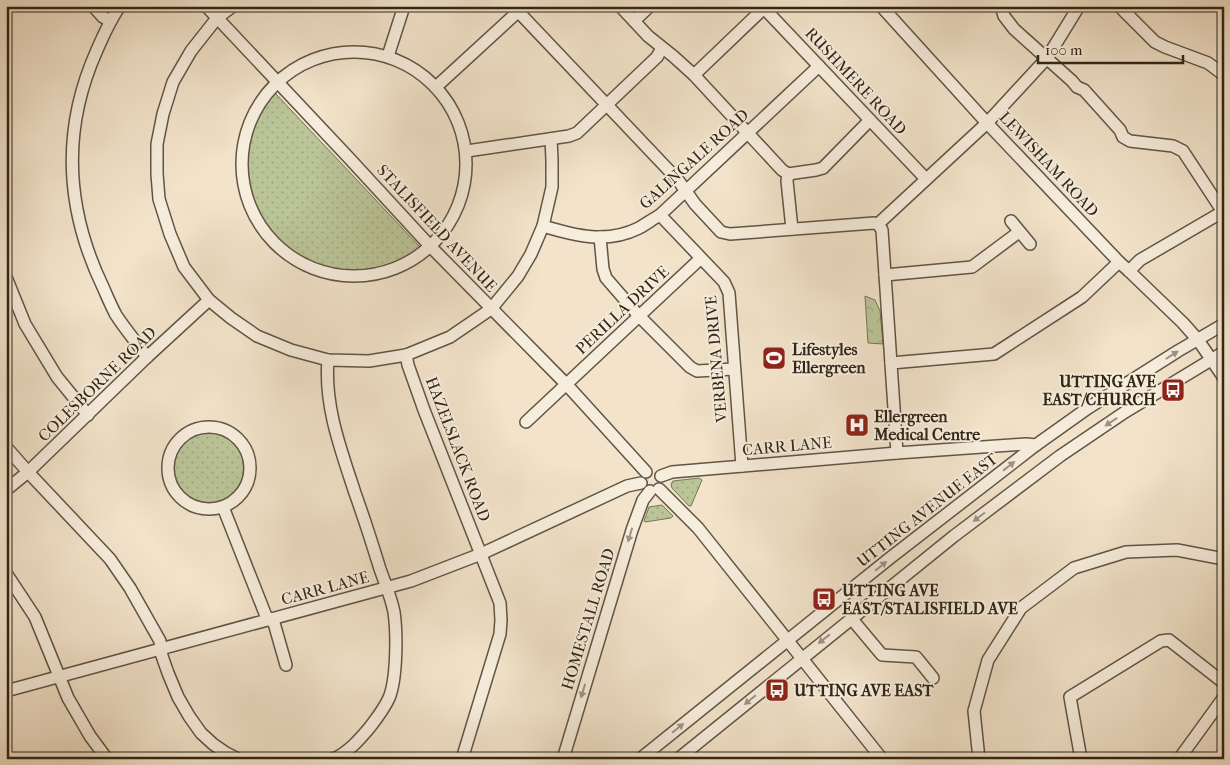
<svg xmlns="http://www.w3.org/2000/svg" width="1230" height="765" viewBox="0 0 1230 765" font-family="'IM FELL French Canon',serif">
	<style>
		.grass { fill: url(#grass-dots); stroke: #757558 }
		.forest { fill: url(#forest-crowns); stroke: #757558 }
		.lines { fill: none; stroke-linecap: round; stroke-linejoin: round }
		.minor-casing { stroke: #605544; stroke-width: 14 }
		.minor { stroke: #f7eddd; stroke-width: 11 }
		.oneway { fill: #9d9384 }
		.labels { text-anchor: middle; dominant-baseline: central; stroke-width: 4; stroke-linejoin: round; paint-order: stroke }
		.street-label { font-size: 16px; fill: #302618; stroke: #f7eddd }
		.poi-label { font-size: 16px; font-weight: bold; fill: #302618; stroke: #f7eddd; text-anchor: start }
	</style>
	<defs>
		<pattern id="grass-dots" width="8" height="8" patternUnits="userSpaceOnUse" patternTransform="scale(1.25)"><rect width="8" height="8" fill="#bac497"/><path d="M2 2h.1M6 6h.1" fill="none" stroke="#a0a881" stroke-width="1.8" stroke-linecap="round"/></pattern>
		<pattern id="forest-crowns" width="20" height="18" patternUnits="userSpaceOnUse" patternTransform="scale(1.25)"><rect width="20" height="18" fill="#bac497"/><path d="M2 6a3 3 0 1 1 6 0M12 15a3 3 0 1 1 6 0" fill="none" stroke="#a0a881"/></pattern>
	</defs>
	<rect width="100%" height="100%" fill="#f2e3ca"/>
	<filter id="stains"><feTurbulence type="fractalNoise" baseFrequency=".004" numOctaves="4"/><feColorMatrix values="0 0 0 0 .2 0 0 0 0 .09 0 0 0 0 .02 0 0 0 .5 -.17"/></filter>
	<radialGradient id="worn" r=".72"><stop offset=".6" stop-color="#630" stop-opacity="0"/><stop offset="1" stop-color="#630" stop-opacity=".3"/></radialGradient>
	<g class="grass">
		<path d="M275 93 419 246 420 249C404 263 385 270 364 272 300 277 240 223 246 157 248 133 257 113 271 94Z"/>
		<circle cx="208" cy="469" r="38"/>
		<path d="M699 478 702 480 691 506H689L672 488 671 484 673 481Z"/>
		<path d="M662 505 673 516 671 518 645 522 644 521 649 507Z"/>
	</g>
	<path class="forest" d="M865 296 875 300 880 311 883 344 868 343Z"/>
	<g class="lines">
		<g class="minor-casing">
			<g id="minor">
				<path d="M93 6 103 17 110 21"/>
				<path d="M120 6C110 20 104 34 97 50 61 130 65 208 103 287 107 296 111 306 116 315 125 329 137 343 147 357"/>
				<path d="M206 6 349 158 430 246 567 385 646 472"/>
				<path d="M233 6 217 18 191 51 173 82 163 114 157 144V174L159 199 170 234 184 267 209 300 231 318 257 336 291 350 328 360 369 361 406 355 450 337 491 309 518 276 531 254 543 226 552 187V160L551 139"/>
				<path d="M513 6 678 180 695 204 721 232 730 234 874 223 878 224 987 123 1047 58 1079 6"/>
				<path d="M620 6 648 36 673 56 694 75 782 170 788 174 787 181 792 229"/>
				<path d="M762 6 926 179"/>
				<path d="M881 6 987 123 1119 262 1129 271 1183 323 1198 340 1224 378"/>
				<path d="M1001 6 1004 16 1014 29 1072 81 1077 87 1084 90 1120 130 1123 137 1130 141 1173 146 1183 151 1223 212"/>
				<path d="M1119 6 1155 42 1165 47 1208 63 1224 75"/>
				<path d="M634 21 650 6"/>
				<circle cx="354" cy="164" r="112"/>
				<path d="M388 56 404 6"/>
				<path d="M694 75 764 8"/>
				<path d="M437 86 523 7"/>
				<path d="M467 151 569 136 577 133 657 57 662 48"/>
				<path d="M788 174 816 170 823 168 870 120"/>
				<path d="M660 215 724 282 729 293 742 466"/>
				<path d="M1011 221 1030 244"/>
				<path d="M878 224 882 230 897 453"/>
				<path d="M543 226C576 236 607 244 639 228 646 224 653 219 660 215L819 66"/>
				<path d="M600 237 603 269 606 278 639 316 690 367 697 371 734 369"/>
				<path d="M1129 271 1140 260 1224 211"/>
				<path d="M885 275 972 267 1019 232"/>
				<path d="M6 277 25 324 57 377 88 415"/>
				<path d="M406 355 408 365 424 410 500 603 501 620 500 634 462 759"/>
				<path d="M328 360C324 406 341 450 355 493 364 518 372 543 380 569 385 583 391 597 394 612 397 633 397 679 389 698 384 709 377 718 370 727 360 739 348 753 333 759"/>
				<path d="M891 363 994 354 1082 297 1119 262"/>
				<path d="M526 422 700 259"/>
				<circle cx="209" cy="468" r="41"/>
				<path d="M6 447 28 472 110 559 130 588 160 641 162 656 168 673 178 697 189 716 201 733 213 744 226 753 238 759"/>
				<path d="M661 476 672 472 897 453 1026 444 1036 445"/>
				<path d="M659 489 698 528 882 759"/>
				<path d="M6 490 28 472 147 357 209 300"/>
				<path d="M223 507 266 616 274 623 286 665"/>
				<path d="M6 573 35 617 68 698 90 736 107 759"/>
				<path d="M851 618 882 655 916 657 933 678"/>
				<path d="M6 691 411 581 481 554 627 486 641 483"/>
				<path d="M563 759 632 530 643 500 650 491"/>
				<path d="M640 759 890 558 1036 445 1088 408 1178 351 1224 324"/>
				<path d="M678 759 954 536 1060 456 1125 412 1224 352"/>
				<path d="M979 759 974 711 988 660 1021 608 1074 568 1126 552 1177 550 1224 559"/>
				<path d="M1081 759 1070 697 1161 641 1169 640 1224 683"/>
				<path d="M1179 759 1224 697"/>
			</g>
		</g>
		<use href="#minor" class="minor"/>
	</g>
	<defs><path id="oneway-solid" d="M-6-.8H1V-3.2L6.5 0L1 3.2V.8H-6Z" transform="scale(1.25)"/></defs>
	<g class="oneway">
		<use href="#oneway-solid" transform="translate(1172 355) rotate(-32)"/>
		<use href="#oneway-solid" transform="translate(1111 422) rotate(146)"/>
		<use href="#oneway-solid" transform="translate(1009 466) rotate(-38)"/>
		<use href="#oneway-solid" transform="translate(979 517) rotate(143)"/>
		<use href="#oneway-solid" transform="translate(630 535) rotate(107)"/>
		<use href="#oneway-solid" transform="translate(881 566) rotate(-39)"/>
		<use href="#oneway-solid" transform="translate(824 639) rotate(142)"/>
		<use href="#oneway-solid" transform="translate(583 691) rotate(107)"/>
		<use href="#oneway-solid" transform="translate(750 700) rotate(141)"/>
		<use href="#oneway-solid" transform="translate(678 728) rotate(-39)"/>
	</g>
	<defs>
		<g id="stadium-square" transform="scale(1.25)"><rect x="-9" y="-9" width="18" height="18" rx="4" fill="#8f2418" stroke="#f7eddd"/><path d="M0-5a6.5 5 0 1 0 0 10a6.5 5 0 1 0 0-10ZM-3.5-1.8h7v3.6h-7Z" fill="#fff"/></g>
		<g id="bus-square" transform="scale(1.25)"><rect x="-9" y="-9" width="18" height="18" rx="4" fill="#8f2418" stroke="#f7eddd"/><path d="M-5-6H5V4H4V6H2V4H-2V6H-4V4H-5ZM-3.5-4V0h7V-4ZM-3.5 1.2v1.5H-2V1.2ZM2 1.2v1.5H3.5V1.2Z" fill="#fff"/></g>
		<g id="hospital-square" transform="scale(1.25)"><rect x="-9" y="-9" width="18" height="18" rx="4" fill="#8f2418" stroke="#f7eddd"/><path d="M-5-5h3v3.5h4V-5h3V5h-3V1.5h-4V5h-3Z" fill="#fff"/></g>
	</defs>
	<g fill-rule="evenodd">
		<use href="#stadium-square" x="774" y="358"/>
		<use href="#bus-square" x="1173" y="390"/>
		<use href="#hospital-square" x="857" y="425"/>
		<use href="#bus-square" x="824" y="599"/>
		<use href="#bus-square" x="777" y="690"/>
	</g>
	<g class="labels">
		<g class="street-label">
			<text transform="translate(856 81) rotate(47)">RUSHMERE ROAD</text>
			<text transform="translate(694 159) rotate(-42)">GALINGALE ROAD</text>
			<text transform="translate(1049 164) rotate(47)">LEWISHAM ROAD</text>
			<text transform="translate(437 228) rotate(47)">STALISFIELD AVENUE</text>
			<text transform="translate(622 310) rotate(-43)">PERILLA DRIVE</text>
			<text transform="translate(716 359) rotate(-95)">VERBENA DRIVE</text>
			<text transform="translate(97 384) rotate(-44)">COLESBORNE ROAD</text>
			<text transform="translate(787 446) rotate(-5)">CARR LANE</text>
			<text transform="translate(458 449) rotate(69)">HAZELSLACK ROAD</text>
			<text transform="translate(927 510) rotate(-38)">UTTING AVENUE EAST</text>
			<text transform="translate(325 588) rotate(-15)">CARR LANE</text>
			<text transform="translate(588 619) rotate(-73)">HOMESTALL ROAD</text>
		</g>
		<g class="poi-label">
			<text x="792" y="349">Lifestyles<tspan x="792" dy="18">Ellergreen</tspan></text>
			<text x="1156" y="381" text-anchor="end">UTTING AVE<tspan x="1156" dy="18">EAST/CHURCH</tspan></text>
			<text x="874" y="416">Ellergreen<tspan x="874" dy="18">Medical Centre</tspan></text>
			<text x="842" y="590">UTTING AVE<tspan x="842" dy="18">EAST/STALISFIELD AVE</tspan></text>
			<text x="794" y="690">UTTING AVE EAST</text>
		</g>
	</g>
	<rect width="1230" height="765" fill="none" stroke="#f2e3ca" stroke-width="25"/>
	<rect x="8" y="8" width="1215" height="750" fill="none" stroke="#302618" stroke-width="2.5"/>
	<rect x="12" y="12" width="1205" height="740" fill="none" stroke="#302618"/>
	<path d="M1038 55v8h145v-8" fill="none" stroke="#302618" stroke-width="2.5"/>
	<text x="1045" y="55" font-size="15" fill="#302618" stroke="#f7eddd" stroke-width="4" paint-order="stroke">100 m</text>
	<rect width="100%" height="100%" filter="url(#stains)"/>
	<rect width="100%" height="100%" fill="url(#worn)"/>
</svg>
